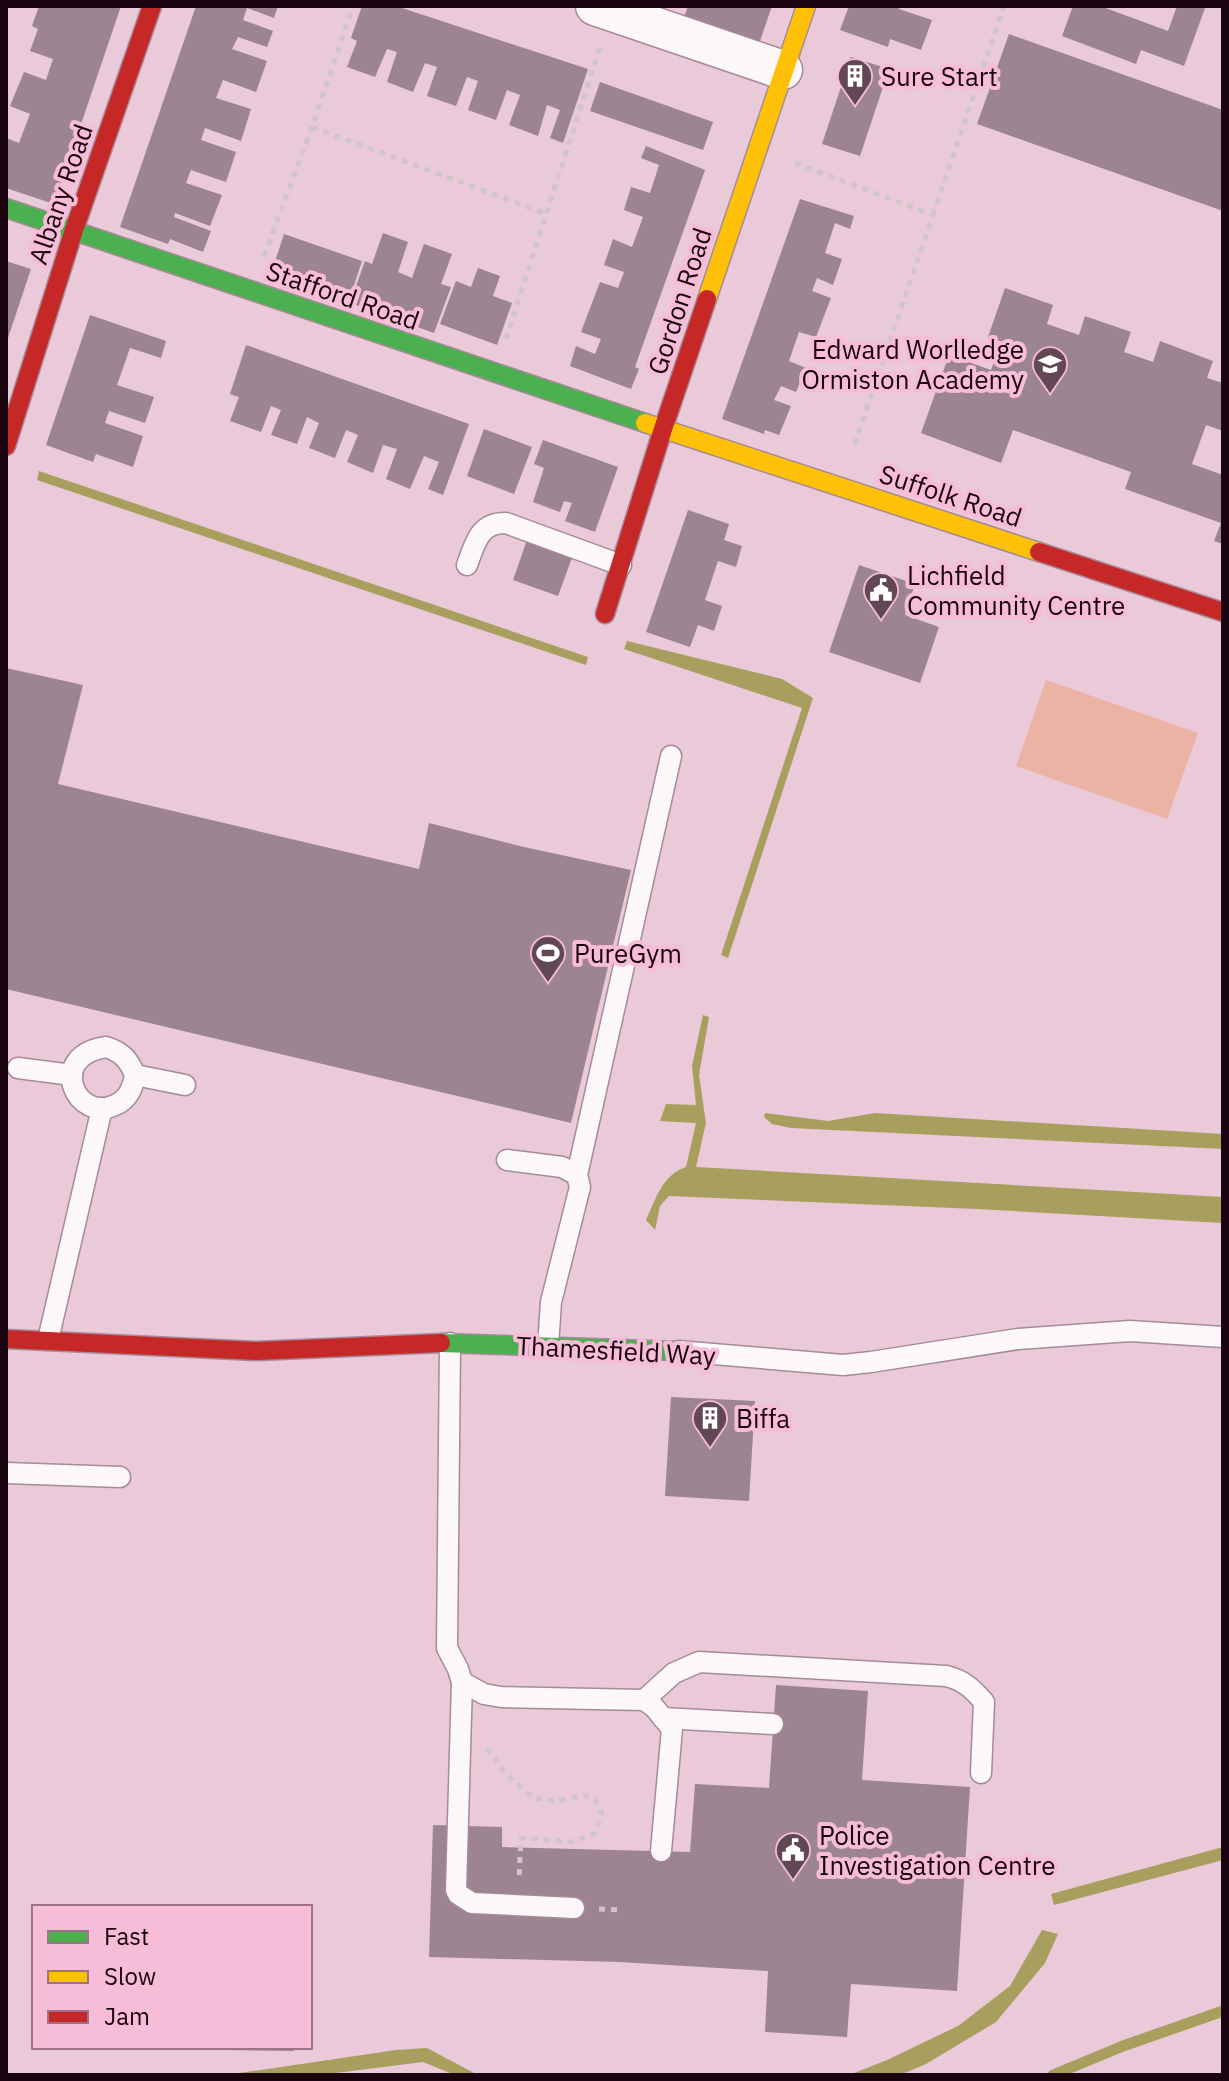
<svg xmlns="http://www.w3.org/2000/svg" width="1229" height="2081" viewBox="0 0 1229 2081" font-family="'IBM Plex Sans',sans-serif">
	<style>
		.green { fill: #ebb3a3 }
		.water { fill: #a89e5e }
		.lines { fill: none; stroke-linecap: round; stroke-linejoin: round }
		.stream { stroke: #a89e5e; stroke-width: 11 }
		.building { fill: #9c8493 }
		.lane-casing { stroke: #a58a97; stroke-width: 23 }
		.street-casing { stroke: #a58a97; stroke-width: 41 }
		.fast-casing { stroke: #a58a97; stroke-width: 21 }
		.slow-casing { stroke: #a58a97; stroke-width: 21 }
		.jam-casing { stroke: #a58a97; stroke-width: 21 }
		.path { stroke: #d0c6ca; stroke-width: 5; stroke-dasharray: 6 6; stroke-linecap: butt }
		.lane { stroke: #fcf7f9; stroke-width: 20 }
		.street { stroke: #fcf7f9; stroke-width: 38 }
		.fast { stroke: #4caf50; stroke-width: 18 }
		.slow { stroke: #ffc107; stroke-width: 18 }
		.jam { stroke: #c62828; stroke-width: 18 }
		.labels { text-anchor: middle; dominant-baseline: central; stroke-width: 8; stroke-linejoin: round; paint-order: stroke }
		.poi-label { font-size: 26px; fill: #19030e; stroke: #f7bcd7; text-anchor: start }
		.street-label { font-size: 26px; fill: #19030e; stroke: #f7bcd7 }
	</style>
	<rect width="100%" height="100%" fill="#eac9d8"/>
	<path class="green" d="M1046 680 1198 733 1167 819 1016 766Z"/>
	<g class="water">
		<path d="M39 471 588 657 586 665 37 480Z"/>
		<path d="M627 641 782 679 813 698 728 958 721 955 802 708 624 649Z"/>
		<path d="M703 1015 709 1017 699 1075 706 1123 696 1167 1223 1197V1223L977 1209 669 1196 660 1206 655 1230 646 1220C656 1199 662 1175 686 1167L696 1123 660 1121 666 1104 696 1105 692 1066Z"/>
		<path d="M765 1113 828 1121 875 1113 1223 1134V1149L791 1128 772 1124 764 1117Z"/>
		<path d="M1223 1847V1860L1054 1905 1051 1894Z"/>
		<path d="M1042 1930 1058 1934 1045 1963 996 2022 926 2064 900 2075H849L887 2060 958 2026 1010 1986Z"/>
		<path d="M427 2048 478 2075H455L423 2062 320 2075H226L396 2050Z"/>
	</g>
	<g class="lines">
		<path class="stream" d="M1053 2075 1123 2046 1223 2011"/>
	</g>
	<g class="building">
		<path d="M39 6H121L54 204 6 188V138L19 143 30 114 10 106 24 72 46 80 53 59 30 51 38 29 32 26Z"/>
		<path d="M196 6H278L274 18 247 8 243 20 273 31 267 47 238 37 232 49 267 61 256 92 223 80 216 98 251 109 241 141 205 128 201 140 236 152 226 182 191 170 186 183 222 195 210 226 175 213 174 217 211 231 203 252 170 239 168 244 120 227Z"/>
		<path d="M362 6H396L588 69 563 143 550 138 560 110 547 105 538 136 509 125 520 95 507 90 496 120 468 110 478 81 467 77 456 106 427 96 437 67 425 63 413 92 387 82 397 52 387 49 375 77 347 67 357 41 351 38Z"/>
		<path d="M688 6H716L721 8 722 6H772L758 47 684 17Z"/>
		<path d="M849 6H900L899 9 932 20 921 50 890 39 888 47 840 30Z"/>
		<path d="M1073 6H1100L1168 31 1177 6H1199L1205 8 1184 66 1141 50 1136 64 1062 36Z"/>
		<path d="M1009 34 1223 110V211L977 124Z"/>
		<path d="M851 57 889 69 860 156 822 144Z"/>
		<path d="M600 82 713 122 703 150 590 111Z"/>
		<path d="M646 146 705 170 635 367 639 369 631 389 570 366 576 346 595 354 601 339 581 332 600 282 618 288 624 272 604 265 613 239 632 247 643 217 624 210 631 187 650 193 659 165 641 158Z"/>
		<path d="M800 199 854 216 850 229 835 223 825 253 842 259 833 285 817 278 812 291 831 298 816 337 799 332 789 361 806 368 796 392 781 386 774 400 791 406 779 435 765 430 764 434 722 419Z"/>
		<path d="M383 233 408 242 398 272 412 278 424 244 452 254 441 284 451 287 434 333 350 303 365 261 372 264Z"/>
		<path d="M284 234 362 261 348 303 270 277Z"/>
		<path d="M6 261 31 269 7 341H6Z"/>
		<path d="M478 268 500 276 493 296 512 303 497 345 440 324 456 281 471 287Z"/>
		<path d="M1005 288 1053 305 1047 324 1079 335 1085 316 1131 332 1124 352 1153 362 1160 341 1213 361 1207 378 1223 383V431L1206 425 1192 464 1223 475V544L1214 541 1221 523 1125 489 1131 472 1013 430 1001 463 921 433 949 355 991 370 1002 342 988 337Z"/>
		<path d="M90 315 166 341 161 358 130 348 117 385 154 397 145 423 109 411 105 423 143 436 133 467 96 454 93 462 46 445Z"/>
		<path d="M246 345 469 424 443 495 428 489 439 462 424 456 410 489 386 479 397 449 383 445 373 473 347 462 358 435 346 430 335 458 309 448 319 423 307 417 297 444 271 435 281 410 271 406 261 432 230 421 239 397 230 394Z"/>
		<path d="M484 429 532 447 514 494 467 476Z"/>
		<path d="M543 440 618 467 595 532 565 521 572 503 564 501 560 512 533 502 544 468 534 464Z"/>
		<path d="M688 510 729 524 724 540 742 546 736 567 718 561 705 600 722 606 714 631 698 625 690 647 646 632Z"/>
		<path d="M527 540 573 555 558 596 513 580Z"/>
		<path d="M859 565 915 584 905 615 939 627 920 683 829 652Z"/>
		<path d="M6 668 83 685 58 784 419 869 429 823 524 847 631 870 571 1123 6 989Z"/>
		<path d="M671 1397 755 1401 749 1501 665 1496Z"/>
		<path d="M776 1685 868 1691 862 1780 970 1787 957 1991 851 1984 847 2037 765 2032 768 1971 619 1962 429 1957 433 1825 502 1827V1847L690 1852 695 1784 769 1788Z"/>
		<path d="M228 2047H294V2051L227 2050Z"/>
	</g>
	<g class="lines">
		<g class="lane-casing">
			<g id="lane">
				<path d="M467 565C475 544 479 522 506 523L621 565"/>
				<path d="M106 1047C122 1052 129 1060 135 1075 134 1081 132 1088 129 1093 126 1098 120 1103 115 1105 77 1124 45 1056 106 1047Z"/>
				<path d="M18 1068 72 1075"/>
				<path d="M135 1075 185 1085"/>
				<path d="M507 1160 562 1167 577 1175 580 1187 551 1302 548 1346"/>
				<path d="M577 1175 671 756"/>
				<path d="M48 1340 102 1108"/>
				<path d="M450 1343 447 1648 458 1669 462 1682 456 1890 458 1894 472 1903 574 1908"/>
				<path d="M678 1351 843 1365 871 1362 1018 1339 1130 1331 1223 1337"/>
				<path d="M6 1473 120 1477"/>
				<path d="M462 1682 484 1694 501 1697 644 1700 654 1707 672 1729 661 1851"/>
				<path d="M644 1700 674 1673 699 1662 946 1676C963 1680 972 1688 984 1702L981 1773"/>
				<path d="M663 1718 773 1724"/>
			</g>
		</g>
		<g class="street-casing">
			<path id="street" d="M595 6 783 70"/>
		</g>
		<g class="fast-casing">
			<g id="fast">
				<path d="M6 208 645 423"/>
				<path d="M441 1343 678 1351"/>
			</g>
		</g>
		<g class="slow-casing">
			<g id="slow">
				<path d="M707 299 806 6"/>
				<path d="M645 423 1039 552"/>
			</g>
		</g>
		<g class="jam-casing">
			<g id="jam">
				<path d="M6 446 74 230 152 6"/>
				<path d="M1039 552 1223 612"/>
				<path d="M605 614 663 429 707 299"/>
				<path d="M6 1339 257 1351 441 1343"/>
			</g>
		</g>
		<g class="path">
			<path d="M312 127 547 214"/>
			<path d="M795 163 933 215 853 449"/>
			<path d="M933 215 1004 6"/>
			<path d="M264 256 312 127 353 6"/>
			<path d="M506 339 601 44"/>
			<path d="M486 1749 493 1754 504 1773 535 1799 558 1801 585 1795 595 1800 602 1814 595 1833 573 1842 521 1838 519 1879"/>
			<path d="M599 1909 621 1910"/>
		</g>
		<use href="#lane" class="lane"/>
		<use href="#street" class="street"/>
		<use href="#fast" class="fast"/>
		<use href="#slow" class="slow"/>
		<use href="#jam" class="jam"/>
	</g>
	<defs>
		<g id="building-pin" transform="scale(1.8)"><path d="M0 17L-7.5 6A9.5 9.5 0 1 1 7.5 6Z" fill="#624855" stroke="#f7bcd7"/><path d="M-4-6H4V6H1V3H-1V6H-4ZM-2.5-4.3h1.7v1.8h-1.7ZM.8-4.3h1.7v1.8H.8ZM-2.5-1h1.7V.8h-1.7ZM.8-1h1.7V.8H.8Z" fill="#fff"/></g>
		<g id="school-pin" transform="scale(1.8)"><path d="M0 17L-7.5 6A9.5 9.5 0 1 1 7.5 6Z" fill="#624855" stroke="#f7bcd7"/><path d="M0-5L7-2L0 1L-7-2ZM-4 1L0 2.5L4 1V4Q0 6-4 4Z" fill="#fff"/></g>
		<g id="civic-pin" transform="scale(1.8)"><path d="M0 17L-7.5 6A9.5 9.5 0 1 1 7.5 6Z" fill="#624855" stroke="#f7bcd7"/><path d="M-.6-6.5H3V-4.5H.6V-3L4-1V1h2V6H-6V1h2V-1L-.6-3ZM-1.2 2.5V6h2.4V2.5Z" fill="#fff"/></g>
		<g id="stadium-pin" transform="scale(1.8)"><path d="M0 17L-7.5 6A9.5 9.5 0 1 1 7.5 6Z" fill="#624855" stroke="#f7bcd7"/><path d="M0-5a6.5 5 0 1 0 0 10a6.5 5 0 1 0 0-10ZM-3.5-1.8h7v3.6h-7Z" fill="#fff"/></g>
	</defs>
	<g fill-rule="evenodd">
		<use href="#building-pin" x="855" y="76"/>
		<use href="#school-pin" x="1050" y="364"/>
		<use href="#civic-pin" x="881" y="590"/>
		<use href="#stadium-pin" x="548" y="953"/>
		<use href="#building-pin" x="710" y="1418"/>
		<use href="#civic-pin" x="793" y="1850"/>
	</g>
	<g class="labels">
		<g class="poi-label">
			<text x="881" y="76">Sure Start</text>
			<text x="1024" y="349" text-anchor="end">Edward Worlledge<tspan x="1024" dy="30">Ormiston Academy</tspan></text>
			<text x="907" y="575">Lichfield<tspan x="907" dy="30">Community Centre</tspan></text>
			<text x="574" y="953">PureGym</text>
			<text x="736" y="1418">Biffa</text>
			<text x="819" y="1835">Police<tspan x="819" dy="30">Investigation Centre</tspan></text>
		</g>
		<g class="street-label">
			<text transform="translate(60 194) rotate(-71)">Albany Road</text>
			<text transform="translate(343 295) rotate(19)">Stafford Road</text>
			<text transform="translate(679 301) rotate(-72)">Gordon Road</text>
			<text transform="translate(951 495) rotate(18)">Suffolk Road</text>
			<text transform="translate(616 1350) rotate(3)">Thamesfield Way</text>
		</g>
	</g>
	<rect width="1229" height="2081" fill="none" stroke="#19030e" stroke-width="16"/>
	<rect x="32" y="1905" width="280" height="144" fill="#f7bcd7" stroke="#9e7287" stroke-width="2"/>
	<rect x="48" y="1931" width="40" height="12" fill="#4caf50" stroke="#9e7287" stroke-width="2"/>
	<text x="104" y="1945" font-size="24" fill="#19030e">Fast</text>
	<rect x="48" y="1971" width="40" height="12" fill="#ffc107" stroke="#9e7287" stroke-width="2"/>
	<text x="104" y="1985" font-size="24" fill="#19030e">Slow</text>
	<rect x="48" y="2011" width="40" height="12" fill="#c62828" stroke="#9e7287" stroke-width="2"/>
	<text x="104" y="2025" font-size="24" fill="#19030e">Jam</text>
</svg>
